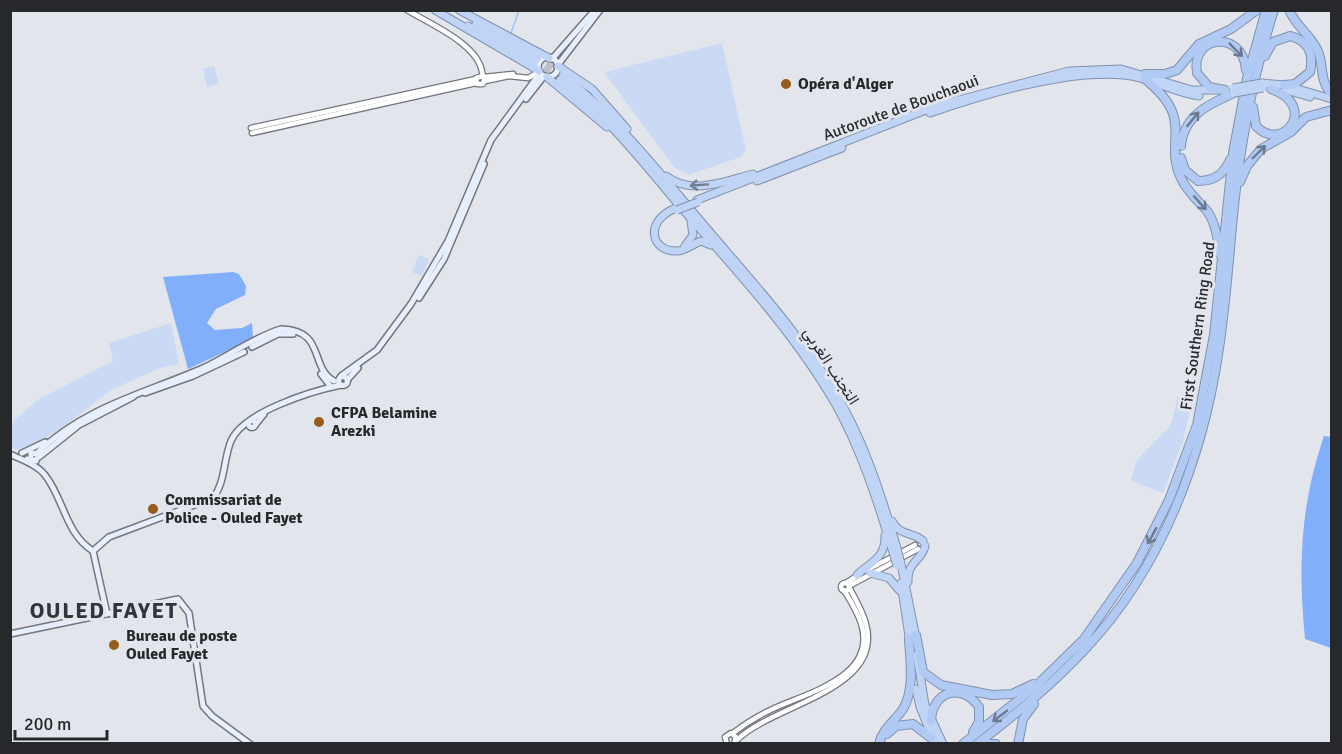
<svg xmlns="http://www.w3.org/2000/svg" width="1342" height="754" viewBox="0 0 1342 754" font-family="Signika,Vazirmatn,sans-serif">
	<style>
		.green { fill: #cadaf4 }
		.forest { fill: #82affb }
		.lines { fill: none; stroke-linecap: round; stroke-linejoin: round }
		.stream { stroke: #9bc0fd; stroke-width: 1.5 }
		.trunk-tunnel { stroke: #bdc0c5; stroke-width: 7; stroke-dasharray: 7 3.5; stroke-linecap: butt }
		.tertiary-casing { stroke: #73777d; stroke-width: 7 }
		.secondary-casing { stroke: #73777d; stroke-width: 8 }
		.trunk-casing { stroke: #8191ae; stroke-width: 9 }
		.motorway-casing { stroke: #8191ae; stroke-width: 10 }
		.tertiary { stroke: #fff; stroke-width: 4.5 }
		.secondary { stroke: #e8effc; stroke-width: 5 }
		.trunk { stroke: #c0d4f6; stroke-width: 7 }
		.motorway { stroke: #b1caf4; stroke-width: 8 }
		.trunk-bridge-casing { stroke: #8191ae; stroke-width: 9; stroke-linecap: butt }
		.trunk-bridge { stroke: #c0d4f6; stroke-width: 7 }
		.oneway { stroke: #6c7990 }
		.oneway2 { stroke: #747e90 }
		.poi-dot { fill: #965c1b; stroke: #e2e6ec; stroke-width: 2 }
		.labels { text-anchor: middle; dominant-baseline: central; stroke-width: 6; stroke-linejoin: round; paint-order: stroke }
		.poi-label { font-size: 16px; font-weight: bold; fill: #27282b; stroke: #e2e6ec; text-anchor: start }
		.street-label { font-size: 16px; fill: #27282b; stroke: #e2e6ec }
		.district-label { font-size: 22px; font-weight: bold; letter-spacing: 1.5px; fill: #32353a; stroke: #e2e6ec }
	</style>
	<rect width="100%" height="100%" fill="#e2e6ec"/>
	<g class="green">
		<path d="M722 43 746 150 741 157 688 175 674 167 604 72Z"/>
		<path d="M214 66 219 84 207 87 203 68Z"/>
		<path d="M419 255 429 259 422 276 412 272Z"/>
		<path d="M171 323 179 364 163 367 113 389 60 429 22 451 11 448V424L37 400 113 361 109 343Z"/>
		<path d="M1178 396 1192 402 1183 441 1163 493 1131 481 1136 461 1171 425Z"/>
	</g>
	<g class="forest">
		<path d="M233 272 239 274 246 286 245 295 216 309 207 323 215 330 242 328 252 323 253 339 188 369 163 277Z"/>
		<path d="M1324 436 1332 437 1331 648 1305 639C1298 567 1300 506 1324 436Z"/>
	</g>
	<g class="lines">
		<path class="stream" d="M511 33 519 10"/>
		<g class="trunk-tunnel">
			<path d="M537 59 563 75"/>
			<path d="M534 64 560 80"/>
		</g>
		<g class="tertiary-casing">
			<g id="tertiary">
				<path d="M407 10C430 24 478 44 482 72 483 78 486 79 483 84H477L476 78 483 76"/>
				<path d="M484 77 513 74"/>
				<path d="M485 81 509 76 528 78 539 72"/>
				<path d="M251 128 476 79"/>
				<path d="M252 133 476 83"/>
				<path d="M867 570 915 545"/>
				<path d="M846 583 860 574"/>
				<circle cx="845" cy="587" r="4"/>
				<path d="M849 586 918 549"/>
				<path d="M733 733C746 723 761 714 777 707 811 692 878 675 861 623 857 611 850 600 844 590"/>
				<path d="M737 740C773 704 884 691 866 624 863 612 855 598 849 587"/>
				<path d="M727 744 725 737 731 733 736 737 734 744"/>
			</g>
		</g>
		<g class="secondary-casing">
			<g id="secondary">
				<circle cx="548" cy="67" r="10"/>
				<path d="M552 59 595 10"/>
				<path d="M557 66 600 10"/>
				<path d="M526 99 544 76"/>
				<path d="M419 298 444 259 484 164"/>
				<path d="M252 347 278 334H293"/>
				<path d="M321 374 331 387"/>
				<path d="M341 376 377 350 411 304 448 241 491 140 540 73"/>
				<circle cx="343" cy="381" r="4.5"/>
				<path d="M347 380 358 368"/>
				<path d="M145 393 193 376 244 352"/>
				<circle cx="252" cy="424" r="3.5"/>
				<path d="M256 424 264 414"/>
				<path d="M22 453 45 442"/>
				<path d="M37 453C87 406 143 394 203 368 229 356 254 337 281 329 326 330 309 367 334 381"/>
				<path d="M12 455C23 460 37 465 45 475 64 499 65 533 93 551"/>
				<path d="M39 457 79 425 133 397"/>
				<path d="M27 459 36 461 38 454 31 453V460"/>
				<path d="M93 551 109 537 213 498C226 481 223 460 231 441 243 412 312 391 341 385"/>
				<path d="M93 551 107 614"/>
				<path d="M10 634 178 599 189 613 203 706 212 716 250 744"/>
			</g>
		</g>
		<g class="trunk-casing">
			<g id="trunk">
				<path d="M435 10 539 71"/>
				<path d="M459 10 549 58"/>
				<path d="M476 24 537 59"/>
				<path d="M468 26 534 64"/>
				<path d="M558 66 592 89 627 129"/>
				<path d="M563 75C615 117 655 167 697 217 745 274 796 328 835 392 864 440 881 494 897 548"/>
				<path d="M547 77 607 127"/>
				<path d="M560 80C606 115 642 161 679 205 734 268 794 332 836 405 861 450 877 500 892 549"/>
				<path d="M1262 83 1284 85 1332 99"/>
				<path d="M1286 90 1310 97"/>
				<path d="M930 113C985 94 1066 69 1124 75 1150 77 1173 93 1199 96"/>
				<path d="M666 176C692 196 725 181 753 174"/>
				<path d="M757 181 842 148"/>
				<path d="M697 200 936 106 1069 71 1121 69 1192 90H1222"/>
				<path d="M676 208C643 221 651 253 678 251 687 250 693 244 701 241L711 245"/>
				<path d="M685 246 693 235 691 221"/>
				<path d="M892 521C900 537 913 531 923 541"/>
				<path d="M901 564 916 638"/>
				<path d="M870 573 889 578 900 591"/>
				<path d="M857 575C871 562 886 558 885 535"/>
				<path d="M908 582C907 561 922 561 925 546"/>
				<path d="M901 583 910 643"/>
				<path d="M917 655 925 705 943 744"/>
				<path d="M916 689 920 707 935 744"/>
			</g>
		</g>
		<g class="motorway-casing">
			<g id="motorway">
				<path d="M1289 10C1296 26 1310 35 1317 49 1325 65 1318 80 1332 94"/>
				<path d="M1265 56 1273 42 1290 36C1308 40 1314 54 1310 72L1295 84 1284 85"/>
				<path d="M1145 74H1165L1177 70 1199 44 1231 29 1257 10"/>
				<path d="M1145 79C1199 123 1160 140 1183 182 1189 193 1199 202 1207 211 1216 223 1218 241 1220 255"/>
				<path d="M1225 90 1209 87 1197 73C1190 35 1243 29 1246 70"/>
				<path d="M1253 107 1256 126C1282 154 1320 106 1271 89"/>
				<path d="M1181 146C1184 115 1209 104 1234 93"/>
				<path d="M1181 158 1185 170 1198 181C1214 181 1223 175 1230 160"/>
				<path d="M1240 182 1247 166 1261 149 1291 132 1306 117 1332 110"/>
				<path d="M916 635 923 672 941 685 992 695 1012 694 1033 684"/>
				<path d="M931 721C932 691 962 682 979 707V722L973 732"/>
				<path d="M887 734 896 726 913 724 931 738"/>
				<path d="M879 744C882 729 895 721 903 709 915 689 910 661 909 639"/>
				<path d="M963 744 1036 686 1084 639 1137 563 1169 500 1197 425 1214 335 1233 153 1247 78 1266 10"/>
				<path d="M977 744C1016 714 1053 684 1086 648 1160 570 1202 460 1218 355 1226 305 1229 255 1234 206 1241 140 1254 73 1274 10"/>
				<path d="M986 744H996"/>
				<path d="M1018 744 1023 719 1034 704"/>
			</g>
		</g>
		<use href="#tertiary" class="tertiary"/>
		<use href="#secondary" class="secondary"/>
		<use href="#trunk" class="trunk"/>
		<use href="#motorway" class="motorway"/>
		<g class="trunk-bridge-casing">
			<g id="trunk-bridge">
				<path d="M1233 88 1262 83"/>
				<path d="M1234 93 1263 88"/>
				<path d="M677 210 698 202"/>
				<path d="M897 548 901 564"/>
				<path d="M892 549 897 566"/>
			</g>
		</g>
		<use href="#trunk-bridge" class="trunk-bridge"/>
	</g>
	<defs><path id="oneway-shaft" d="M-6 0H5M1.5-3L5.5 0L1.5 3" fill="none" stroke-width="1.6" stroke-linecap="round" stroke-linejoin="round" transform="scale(1.5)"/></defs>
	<g class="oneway">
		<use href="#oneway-shaft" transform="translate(1236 50) rotate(45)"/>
		<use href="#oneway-shaft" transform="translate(1193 119) rotate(-51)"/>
		<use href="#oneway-shaft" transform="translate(1259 152) rotate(-44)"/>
		<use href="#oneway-shaft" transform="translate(1200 203) rotate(48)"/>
		<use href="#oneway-shaft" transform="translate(1152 536) rotate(118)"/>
		<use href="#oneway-shaft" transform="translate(1000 716) rotate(143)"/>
	</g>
	<use class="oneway2" href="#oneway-shaft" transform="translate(699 185) rotate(176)"/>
	<g class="poi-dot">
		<circle cx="786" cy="84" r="6"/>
		<circle cx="319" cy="422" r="6"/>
		<circle cx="153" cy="509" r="6"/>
		<circle cx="114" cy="645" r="6"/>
	</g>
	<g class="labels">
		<g class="poi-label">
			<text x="798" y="84">Opéra d'Alger</text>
			<text x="331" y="413">CFPA Belamine<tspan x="331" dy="18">Arezki</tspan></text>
			<text x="165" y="500">Commissariat de<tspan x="165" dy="18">Police - Ouled Fayet</tspan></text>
			<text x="126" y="636">Bureau de poste<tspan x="126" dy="18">Ouled Fayet</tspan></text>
		</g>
		<g class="street-label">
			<text transform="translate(901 108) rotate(-20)">Autoroute de Bouchaoui</text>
			<text transform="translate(1198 326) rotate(-82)">First Southern Ring Road</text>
			<text transform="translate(831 366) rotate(57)">التجنب الغربي</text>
		</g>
		<g class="district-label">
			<text x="104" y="610">OULED FAYET</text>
		</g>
	</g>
	<rect width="1342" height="754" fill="none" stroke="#27282b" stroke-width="24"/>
	<path d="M15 730v9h92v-9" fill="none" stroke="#27282b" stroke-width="3"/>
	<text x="24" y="730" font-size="18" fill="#27282b" stroke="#e2e6ec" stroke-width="4.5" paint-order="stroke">200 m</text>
</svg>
